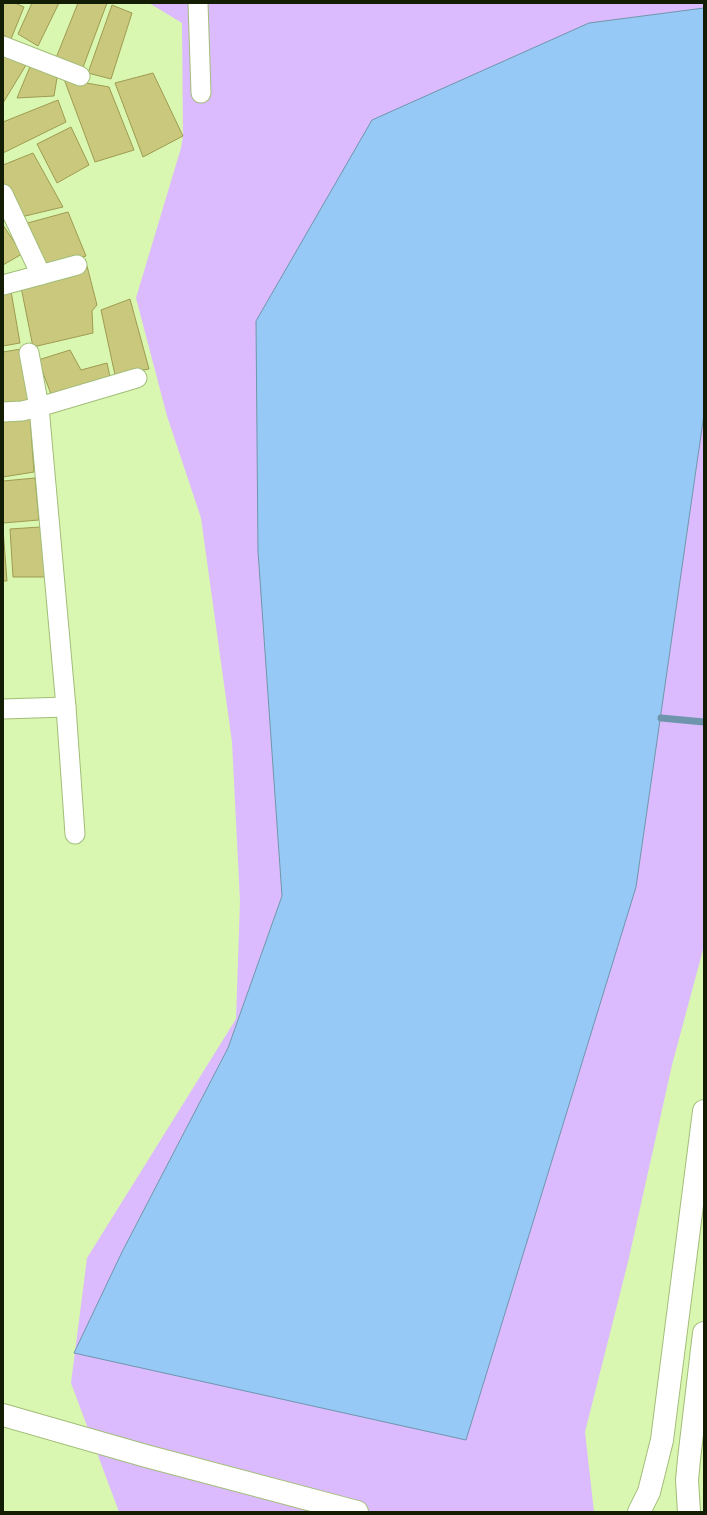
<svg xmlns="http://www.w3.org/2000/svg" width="707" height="1515" viewBox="0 0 707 1515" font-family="Signika,sans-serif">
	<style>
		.green { fill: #dbbbfd }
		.water { fill: #97c9f6; stroke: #6f95ad }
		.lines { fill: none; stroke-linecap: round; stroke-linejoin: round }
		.stream { stroke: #6f95ad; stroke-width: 7 }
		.building { fill: #cac87d; stroke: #9e9b51 }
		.street-casing { stroke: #a2bd79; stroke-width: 21 }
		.secondary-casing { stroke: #a2bd79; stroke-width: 24 }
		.street { stroke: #fff; stroke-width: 19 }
		.secondary { stroke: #fff; stroke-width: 22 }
	</style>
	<rect width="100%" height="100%" fill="#daf7b1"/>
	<path class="green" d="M149 3H704V8L589 23 256 321 258 551 282 896 228 1048 122 1252 636 887 704 414V946L672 1065 628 1262 585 1432 594 1512H119L71 1383 87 1258 236 1019 240 901 232 742 201 518 167 416 136 298 181 148 183 136 182 23Z"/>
	<path class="water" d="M704 8V414L636 887 466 1440 74 1353 122 1252 228 1048 282 896 258 551 256 321 372 120 589 23Z"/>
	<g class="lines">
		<path class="stream" d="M661 718 704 722"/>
	</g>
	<g class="building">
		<path d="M3 3H15L24 7 11 39 3 35Z"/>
		<path d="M32 3H59L38 46 18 34Z"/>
		<path d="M78 3H107L82 70 56 58Z"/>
		<path d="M112 5 132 13 111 79 88 73Z"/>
		<path d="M3 54 26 65 3 103Z"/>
		<path d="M32 62 58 72 54 96 17 98Z"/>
		<path d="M153 73 183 136 143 157 115 83Z"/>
		<path d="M64 79 109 87 134 150 95 162Z"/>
		<path d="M58 100 66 122 3 153V122Z"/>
		<path d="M71 127 89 165 57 183 37 144Z"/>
		<path d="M33 153 63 207 21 217 3 182V165Z"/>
		<path d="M68 212 86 256 44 268 24 224Z"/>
		<path d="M3 225 22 254 3 265Z"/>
		<path d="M87 266 97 305 92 311 93 333 33 347 21 287Z"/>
		<path d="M11 291 20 343 3 346V293Z"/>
		<path d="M130 299 149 369 115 375 101 310Z"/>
		<path d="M21 349 30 403 3 407V352Z"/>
		<path d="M70 350 81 370 107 363 110 377 51 394 38 360Z"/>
		<path d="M30 417 34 472 3 477V419Z"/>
		<path d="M35 478 39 520 3 523V481Z"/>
		<path d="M40 527 51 577H13L10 529Z"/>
		<path d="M3 529 7 581H3Z"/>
	</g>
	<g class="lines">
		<g class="street-casing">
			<g id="street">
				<path d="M198 3 201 93"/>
				<path d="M3 46 80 76"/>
				<path d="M3 194 41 275"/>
				<path d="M3 285 77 265"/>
				<path d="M29 353 39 407 66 707 75 834"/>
				<path d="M3 412 22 411 39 407 137 378"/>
				<path d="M3 709 66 707"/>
			</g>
		</g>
		<g class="secondary-casing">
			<g id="secondary">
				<path d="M3 1415 146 1456 357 1512"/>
				<path d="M639 1512 649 1492 662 1440 704 1111"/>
				<path d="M689 1512 687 1480 689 1459 704 1333"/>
			</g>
		</g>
		<use href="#street" class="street"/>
		<use href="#secondary" class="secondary"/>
	</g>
	<rect width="707" height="1515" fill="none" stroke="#131d03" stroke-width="8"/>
</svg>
